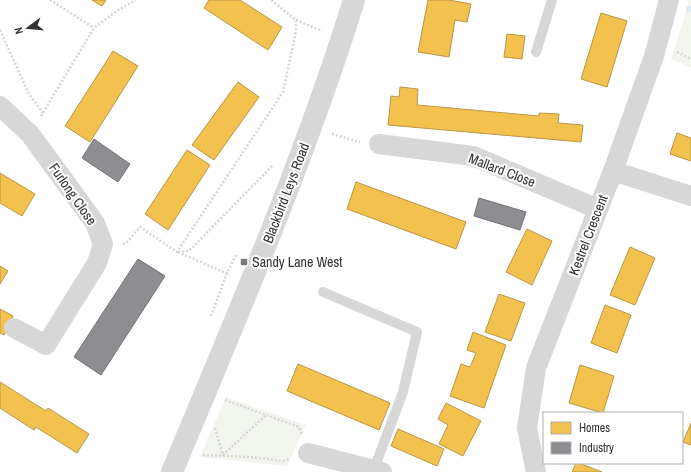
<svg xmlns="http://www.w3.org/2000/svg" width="691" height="472" viewBox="0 0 691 472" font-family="'Archivo Narrow',sans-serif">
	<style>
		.green { fill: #f1f5ed }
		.homes { fill: #f2c14e; stroke: #b99646 }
		.industry { fill: #8d8d92; stroke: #727276 }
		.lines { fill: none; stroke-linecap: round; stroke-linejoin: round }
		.stream { stroke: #ddebf3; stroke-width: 6 }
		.path { stroke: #d6d6d6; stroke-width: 2.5; stroke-dasharray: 2 2; stroke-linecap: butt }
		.service { stroke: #d7d7d7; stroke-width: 10 }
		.minor { stroke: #d7d7d7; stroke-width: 20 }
		.tertiary { stroke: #d7d7d7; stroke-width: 22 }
		.poi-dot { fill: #7a7a7a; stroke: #fff; stroke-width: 1.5 }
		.labels { text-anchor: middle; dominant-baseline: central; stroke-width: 4; stroke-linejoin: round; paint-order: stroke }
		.street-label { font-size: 14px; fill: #333; stroke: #fff }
		.poi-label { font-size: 14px; fill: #333; stroke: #fff; text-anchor: start }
	</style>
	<rect width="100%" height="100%" fill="#fff"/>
	<g class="green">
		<path d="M689 0H691V67L671 59 687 9Z"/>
		<path d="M226 397 306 425 287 466 200 457Z"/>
	</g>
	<g class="homes">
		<path d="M92 0H106L102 6Z"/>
		<path d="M209 0H240L282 27 268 50 204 8Z"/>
		<path d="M428 0H449L471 4 467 22 455 20 449 57 418 52Z"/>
		<path d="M601 13 627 21 607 87 581 79Z"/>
		<path d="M507 34 525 36 522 59 504 57Z"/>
		<path d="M113 51 138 66 90 142 65 126Z"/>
		<path d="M238 82 259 97 214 160 192 145Z"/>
		<path d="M400 87 418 89 417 105 539 116V113L559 114 558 123 583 125 581 142 388 125 391 96 399 97Z"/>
		<path d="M677 133 691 138V161L670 154Z"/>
		<path d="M187 150 210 165 168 230 145 214Z"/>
		<path d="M0 173 35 194 22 216 0 203Z"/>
		<path d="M356 182 466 222 456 249 347 209Z"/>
		<path d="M527 229 552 241 532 285 506 272Z"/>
		<path d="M630 247 655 258 635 305 610 295Z"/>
		<path d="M0 266 8 271 0 284Z"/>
		<path d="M499 294 525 303 511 341 485 332Z"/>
		<path d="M605 305 631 315 617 353 591 343Z"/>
		<path d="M0 309 13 316 4 335 0 333Z"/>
		<path d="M473 332 506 345 484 408 450 396 461 364 470 367 476 353 467 350Z"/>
		<path d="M298 364 390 403 379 430 287 391Z"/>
		<path d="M580 365 614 376 603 413 569 403Z"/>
		<path d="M0 382 46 411 48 408 89 434 77 453 36 427 34 430 0 408Z"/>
		<path d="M446 403 481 421 463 456 439 444 448 425 438 419Z"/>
		<path d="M691 423V445L683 442Z"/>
		<path d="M398 429 444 449 437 466 391 446Z"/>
		<path d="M576 463H579L602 472H572Z"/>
	</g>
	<g class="industry">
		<path d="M94 139 130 164 118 182 82 158Z"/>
		<path d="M479 198 526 212 520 230 474 216Z"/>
		<path d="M138 259 165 276 101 375 74 357Z"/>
	</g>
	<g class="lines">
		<path class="stream" d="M689 9H691"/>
		<g class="path">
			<path d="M50 0 94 28"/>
			<path d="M296 20 322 31"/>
			<path d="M0 30 29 94 43 113"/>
			<path d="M677 52 691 59"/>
			<path d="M41 116 94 28 118 10 136 0"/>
			<path d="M332 134 360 142"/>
			<path d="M123 244 126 243 140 227 177 252 283 92 296 31V20L271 0"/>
			<path d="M178 252 189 251 273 165"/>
			<path d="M178 252 228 274"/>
			<path d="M211 316 227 273 237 253"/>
			<path d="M225 400 299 427 302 434"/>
			<path d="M215 428 223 455 266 415"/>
			<path d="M203 455 249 457 283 461 289 459"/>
		</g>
		<g class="service">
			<path d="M536 52 552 0"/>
			<path d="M323 292 417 332 403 392 374 469"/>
		</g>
		<g class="minor">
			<path d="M0 106 30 134 95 223 103 244 97 263 46 345 14 328"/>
			<path d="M379 144 473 156 598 209"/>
			<path d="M613 171 691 196"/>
			<path d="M308 453 382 472"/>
			<path d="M536 472 527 428 536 368 613 171 654 56 669 0"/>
		</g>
		<path class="tertiary" d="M172 472C237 316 304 161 354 0"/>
	</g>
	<rect class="poi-dot" x="240" y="258" width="8" height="8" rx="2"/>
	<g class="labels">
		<g class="street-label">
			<text transform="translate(502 170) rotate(21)">Mallard Close</text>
			<text transform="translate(286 193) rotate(-69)">Blackbird Leys Road</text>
			<text transform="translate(73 194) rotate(55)">Furlong Close</text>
			<text transform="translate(588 235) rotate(-69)">Kestrel Crescent</text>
		</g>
		<g class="poi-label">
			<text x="252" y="262">Sandy Lane West</text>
		</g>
	</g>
	<rect x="543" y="412" width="140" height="52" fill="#ffffff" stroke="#adadad"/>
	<rect x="551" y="422" width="20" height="12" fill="#f2c14e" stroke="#adadad"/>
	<text x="579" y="432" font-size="12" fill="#333333">Homes</text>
	<rect x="551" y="442" width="20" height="12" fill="#8d8d92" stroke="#adadad"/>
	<text x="579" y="452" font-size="12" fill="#333333">Industry</text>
	<g transform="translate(28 28) rotate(254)" stroke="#ffffff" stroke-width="3" paint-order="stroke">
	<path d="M0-3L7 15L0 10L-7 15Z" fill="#333333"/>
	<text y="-6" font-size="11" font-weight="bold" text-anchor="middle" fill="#333333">N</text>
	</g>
</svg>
